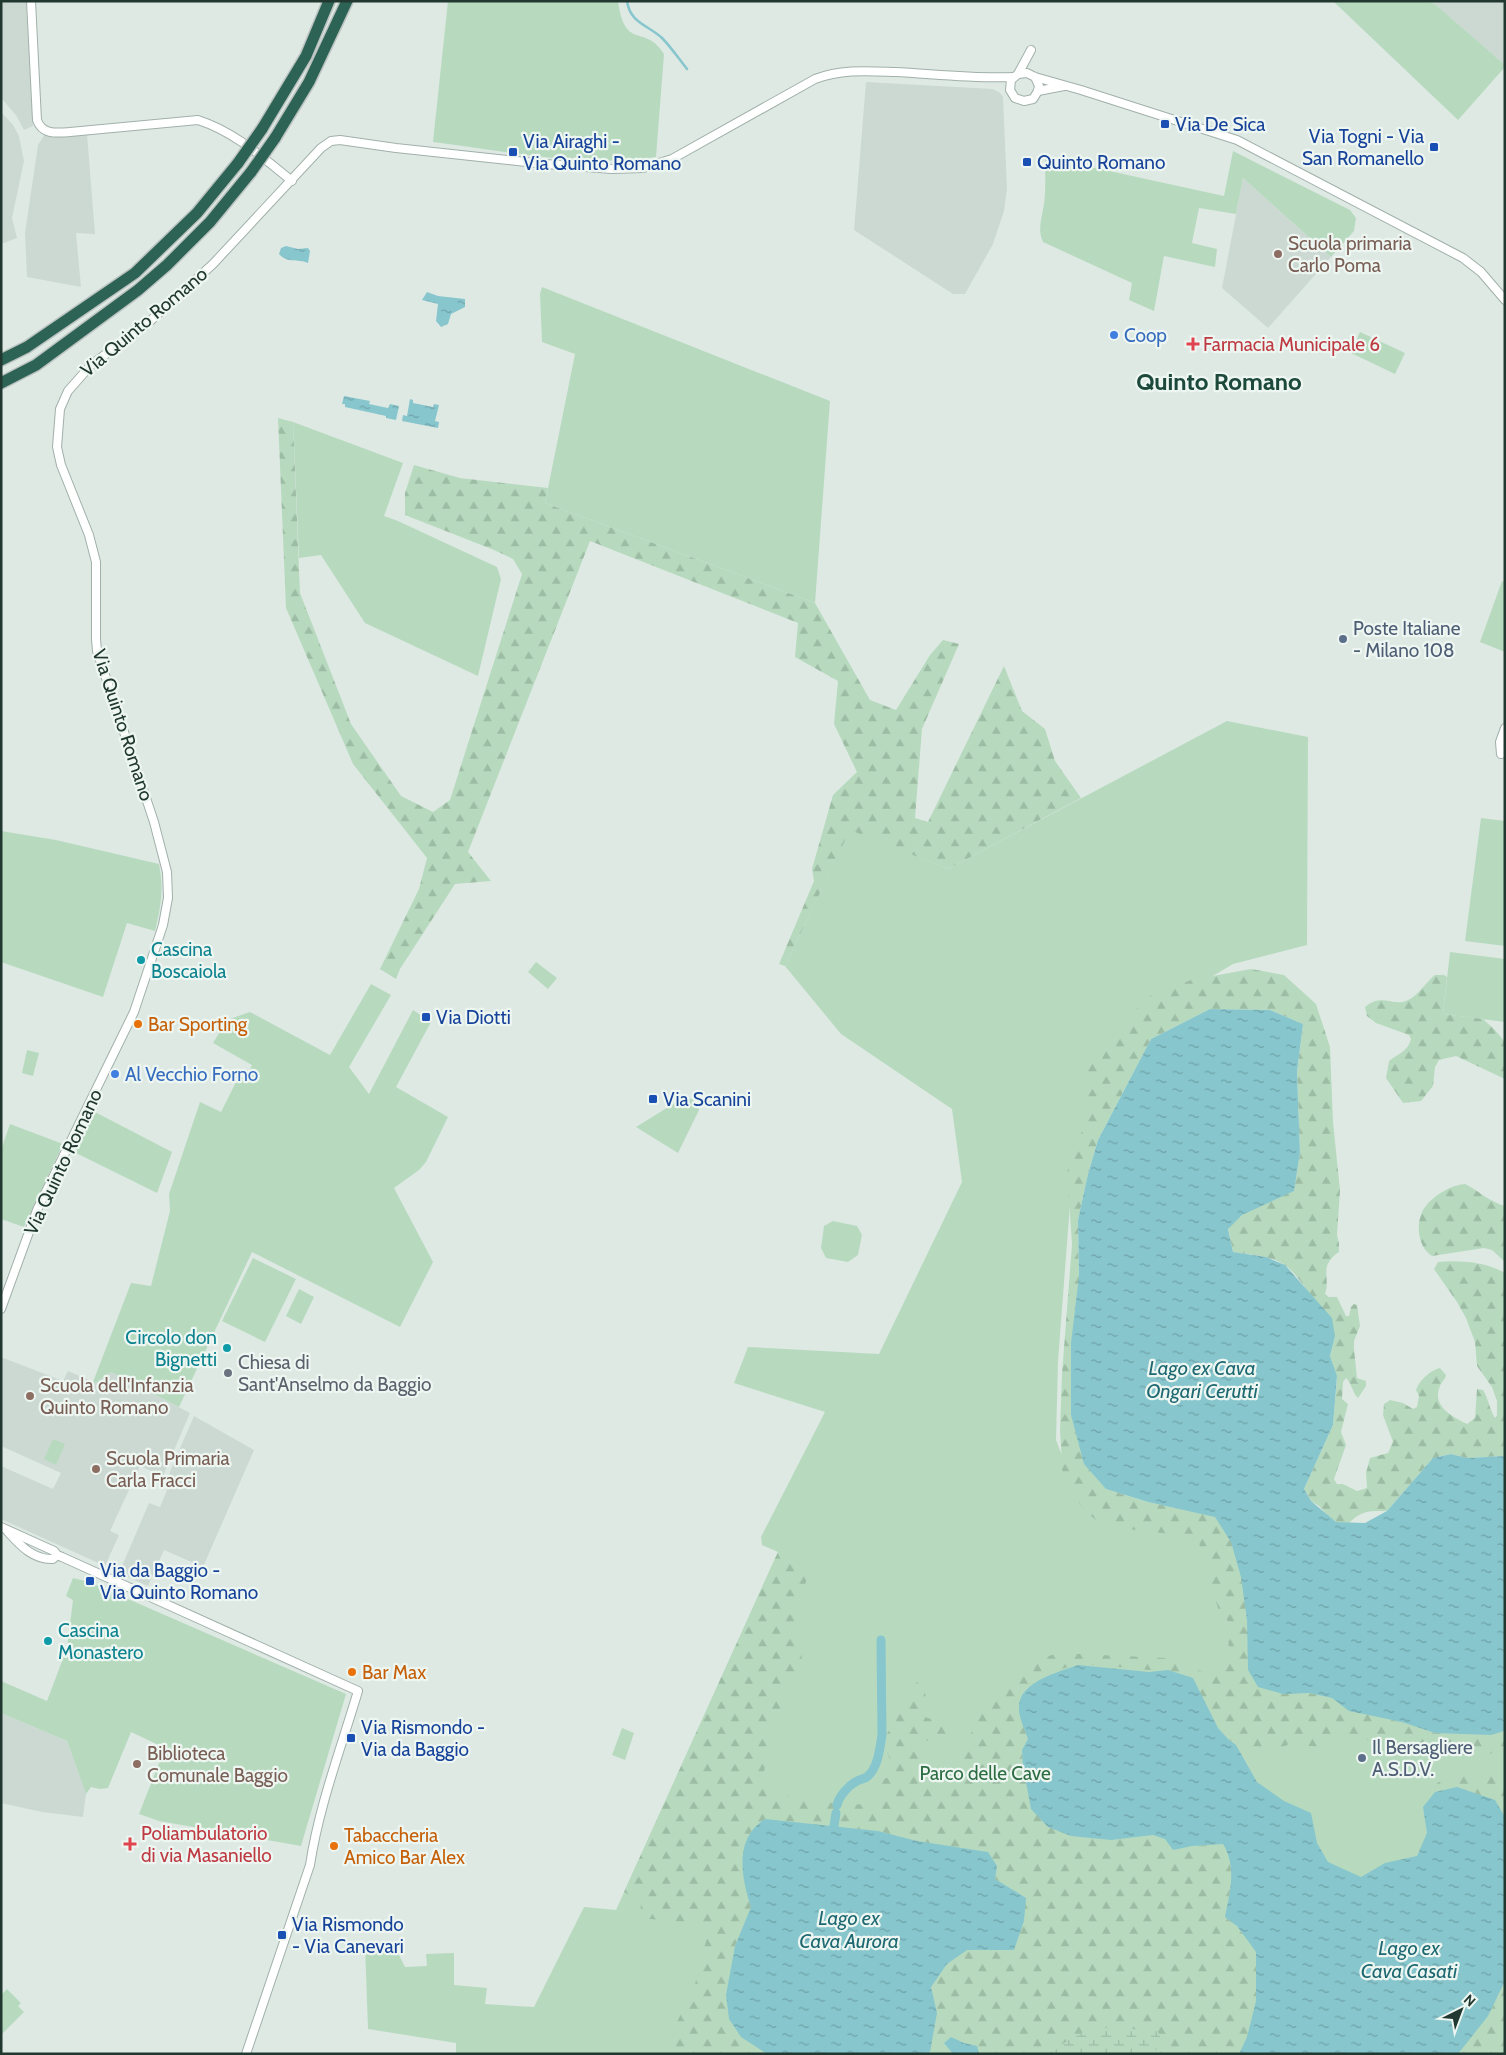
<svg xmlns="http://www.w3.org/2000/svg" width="1506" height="2055" viewBox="0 0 1506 2055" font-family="Cabin,sans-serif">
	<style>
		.built { fill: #ccd9d2 }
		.green { fill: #b7dabf }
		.forest { fill: url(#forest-firs) }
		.wetland { fill: url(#wetland-marsh) }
		.water { fill: url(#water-ripples) }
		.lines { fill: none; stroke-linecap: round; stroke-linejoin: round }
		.stream { stroke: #87c6cd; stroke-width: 2.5 }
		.canal { stroke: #87c6cd; stroke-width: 9 }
		.minor-casing { stroke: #a1b0aa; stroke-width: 10 }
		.highway-casing { stroke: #bcc3c1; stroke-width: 14 }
		.minor { stroke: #fff; stroke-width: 8 }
		.highway { stroke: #2d6355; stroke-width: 11 }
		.highway-bridge-casing { stroke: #bcc3c1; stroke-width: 14; stroke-linecap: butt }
		.highway-bridge { stroke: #2d6355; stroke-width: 11 }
		.transit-dot { fill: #1a4fb4; stroke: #eef6f2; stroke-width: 2 }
		.education-dot { fill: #8d6e63; stroke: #eef6f2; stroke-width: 2 }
		.shop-dot { fill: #3f7fe0; stroke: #eef6f2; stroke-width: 2 }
		.health-dot { fill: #e0444e; stroke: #eef6f2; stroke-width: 2 }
		.service-dot { fill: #5c6f8a; stroke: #eef6f2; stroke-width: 2 }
		.culture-dot { fill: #0f9aa8; stroke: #eef6f2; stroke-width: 2 }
		.food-dot { fill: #e8710a; stroke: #eef6f2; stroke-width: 2 }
		.worship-dot { fill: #6b7280; stroke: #eef6f2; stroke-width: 2 }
		.labels { text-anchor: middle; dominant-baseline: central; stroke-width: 4.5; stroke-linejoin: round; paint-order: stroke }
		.transit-label { font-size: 19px; fill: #164399; stroke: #eef6f2; text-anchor: start }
		.education-label { font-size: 19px; fill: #785e54; stroke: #eef6f2; text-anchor: start }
		.street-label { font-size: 19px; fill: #203830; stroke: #eef6f2 }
		.shop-label { font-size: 19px; fill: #366cbe; stroke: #eef6f2; text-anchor: start }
		.health-label { font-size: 19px; fill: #be3a42; stroke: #eef6f2; text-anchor: start }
		.service-label { font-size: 19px; fill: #4e5e75; stroke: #eef6f2; text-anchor: start }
		.culture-label { font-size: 19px; fill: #0d838f; stroke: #eef6f2; text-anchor: start }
		.food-label { font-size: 19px; fill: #c56008; stroke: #eef6f2; text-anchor: start }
		.worship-label { font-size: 19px; fill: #5b616d; stroke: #eef6f2; text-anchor: start }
		.park-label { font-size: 19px; fill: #2c6d42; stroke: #eef6f2 }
		.water-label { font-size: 20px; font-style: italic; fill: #1d6871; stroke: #eef6f2 }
		.district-label { font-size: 24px; font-weight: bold; fill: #1d493c; stroke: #eef6f2 }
	</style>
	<defs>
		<pattern id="forest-firs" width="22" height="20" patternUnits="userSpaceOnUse" patternTransform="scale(1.25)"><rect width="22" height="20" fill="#b7dabf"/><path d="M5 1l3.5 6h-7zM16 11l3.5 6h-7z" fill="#9dbca4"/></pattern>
		<pattern id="wetland-marsh" width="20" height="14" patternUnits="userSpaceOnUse" patternTransform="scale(1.25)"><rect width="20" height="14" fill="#b7dabf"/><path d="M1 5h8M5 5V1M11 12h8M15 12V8" fill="none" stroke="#9dbca4"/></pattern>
		<pattern id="water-ripples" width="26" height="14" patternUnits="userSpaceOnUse" patternTransform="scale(1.25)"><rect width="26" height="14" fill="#87c6cd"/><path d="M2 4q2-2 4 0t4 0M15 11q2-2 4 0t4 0" fill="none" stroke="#6ea2a7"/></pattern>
	</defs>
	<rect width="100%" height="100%" fill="#dee9e4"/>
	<g class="built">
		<path d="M1 1H26L33 126 24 130 16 115 1 98Z"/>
		<path d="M1427 1H1505V65L1436 5Z"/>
		<path d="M866 82 993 89 1000 93 1003 97 1007 189 1004 211 993 244 965 294H953L854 230Z"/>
		<path d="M1 112 13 125 19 136 24 161 12 218 17 238 1 244Z"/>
		<path d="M45 134 54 136 87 134 95 234 76 233 81 287 27 277 25 233 38 145Z"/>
		<path d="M1243 178 1331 257 1268 328 1222 288Z"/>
		<path d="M1 1357 63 1381 68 1371 96 1383 111 1372 190 1413 163 1476 140 1466 110 1531 119 1535 105 1566 1 1519V1466L53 1489 61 1473 1 1446Z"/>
		<path d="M194 1416 254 1450 203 1567 164 1550 148 1586 119 1573 149 1503 160 1507 173 1476 169 1474Z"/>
		<path d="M1 1713 67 1741 86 1794 83 1817 42 1812 1 1803Z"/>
	</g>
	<g class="green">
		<path d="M448 1H618C625 52 645 23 664 54L656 157C583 168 506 151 433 142Z"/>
		<path d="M1333 1H1427L1436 5 1505 65V67L1458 120Z"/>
		<path d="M1233 151 1350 210 1356 218 1354 231 1331 257 1243 178 1236 214 1199 208 1192 243 1217 249 1215 267 1164 256 1154 311 1129 300 1132 283 1043 242C1037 229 1042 218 1044 204 1046 189 1045 173 1045 157L1224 196Z"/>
		<path d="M542 287 830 401 815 603 545 503 575 354 542 342 540 294Z"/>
		<path d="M1360 332 1405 353 1395 374 1351 353Z"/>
		<path d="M293 422 403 463 384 516 398 521 497 567 501 579 478 676 365 623 321 555 299 558Z"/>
		<path d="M1502 581 1505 582V652L1480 642Z"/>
		<path d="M1227 721 1308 737 1307 945 1233 964 1174 999 1073 1165 1058 1361 1056 1440 1070 1476 1191 1529 1505 1740V2054H456V2043L368 2029 365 1946H379L381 1953H398L405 1967 427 1966 426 1954 454 1953V1985L487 1988 485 2004 534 2007 584 1907 616 1910 778 1552 762 1545 761 1537 825 1412 734 1383 748 1347 879 1354 962 1182 952 1109 841 1034 785 966 850 829 948 869Z"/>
		<path d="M1481 818 1505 821V946L1465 941Z"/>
		<path d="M1 831 56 840 159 864C164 889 161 906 155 931L127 923 103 997 1 962Z"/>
		<path d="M1450 952 1505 959V1022L1443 1014Z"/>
		<path d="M536 962 557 978 548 989 528 972Z"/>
		<path d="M371 984 391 995 349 1067 369 1094 413 1010 431 1022 396 1087 448 1117 426 1162 419 1170 394 1188 433 1262 400 1327 252 1252 179 1407 111 1372 96 1383 93 1382 131 1283 151 1286 170 1211 169 1194 200 1102 221 1112 236 1082 248 1073 252 1065 213 1043 227 1020 250 1012 330 1055Z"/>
		<path d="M27 1050 39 1053 33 1076 22 1073Z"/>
		<path d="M683 1098 692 1099 698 1105 699 1110 678 1153 636 1127Z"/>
		<path d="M93 1111 172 1152 157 1193 74 1152Z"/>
		<path d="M10 1124 63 1144 24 1227 1 1219V1150Z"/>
		<path d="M833 1221 857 1226 862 1235 858 1255 848 1262 826 1258 821 1248 824 1226Z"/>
		<path d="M253 1258 296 1279 265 1342 222 1321Z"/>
		<path d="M299 1289 314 1297 301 1324 286 1316Z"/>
		<path d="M53 1439 65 1444 56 1465 44 1459Z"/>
		<path d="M73 1578 89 1582 346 1694 301 1846 159 1821 139 1814 165 1748 131 1732 108 1788 100 1789 91 1787 86 1794 67 1741 1 1713V1681L47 1701 67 1648 73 1600 66 1596Z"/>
		<path d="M622 1728 634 1733 625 1760 612 1755Z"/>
		<path d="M7 1989 21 2003 18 2006 24 2012 1 2035V1995Z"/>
	</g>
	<g class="forest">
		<path d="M278 418 293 422 300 593 351 724 401 796 433 812 450 800 522 574 513 559 494 550 405 515V493L414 465 460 478 548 488 545 503 815 603 870 700 896 710 930 655 943 640 959 644 922 729 915 818 928 822 1004 666 1022 711 1045 729 1055 761 1081 798 948 869 850 830 785 966 779 964 814 881 812 869 833 795 857 772 834 724 838 681 795 657 798 623 590 541 468 852 491 881 455 884 400 969 396 979 380 969 419 889 427 858 353 764 286 608Z"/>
		<path d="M1251 969 1284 975 1316 1004 1330 1047 1333 1122 1340 1190 1337 1235 1339 1243V1252C1318 1266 1331 1277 1325 1294L1329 1297H1337L1346 1316H1349L1351 1307 1354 1304 1357 1305 1360 1326 1354 1341V1349L1357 1378 1366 1381V1386L1358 1398C1352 1392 1352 1384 1346 1378L1343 1382 1342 1399 1348 1404 1341 1432 1346 1445 1334 1479 1337 1484H1343L1357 1491 1367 1488 1366 1473 1370 1458 1388 1453 1393 1442 1383 1415 1384 1404 1390 1400 1403 1403 1413 1409 1417 1407 1419 1396 1416 1390C1419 1381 1430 1370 1440 1368L1446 1375C1445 1380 1442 1381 1440 1386 1431 1406 1453 1417 1467 1424L1475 1418 1477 1389 1483 1390C1489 1399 1489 1409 1495 1418L1497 1415V1401L1492 1387 1477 1366 1475 1342 1466 1318 1457 1302 1434 1269 1438 1262C1460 1260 1486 1262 1505 1273V1456L1467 1458 1451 1454 1433 1458 1387 1511C1369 1511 1362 1510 1348 1524L1336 1522 1329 1517 1319 1506 1311 1501 1304 1489 1333 1425 1337 1377 1330 1356 1335 1336C1323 1316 1303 1279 1286 1266 1272 1255 1249 1255 1233 1252L1228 1228 1242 1215 1294 1190 1300 1153 1297 1072 1303 1024 1270 1010 1210 1009 1151 1039 1098 1140 1088 1174 1078 1220 1079 1276 1106 1489 1148 1502 1215 1516C1220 1525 1228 1534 1232 1543 1246 1582 1250 1629 1248 1670L1283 1694 1310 1693 1332 1698 1349 1711 1402 1722 1435 1733 1505 1731V1748L1484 1756 1396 1752 1368 1740 1337 1732 1322 1748 1292 1743 1275 1750 1236 1745 1229 1740 1218 1728 1210 1710 1168 1670C1138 1672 1109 1663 1080 1665 1061 1666 1016 1686 1019 1710 1020 1719 1025 1730 1028 1739L1022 1750 1023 1766 1031 1809 1071 1836 1111 1840 1153 1835 1165 1839 1173 1850 1192 1846 1222 1844C1237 1867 1230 1891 1225 1917L1237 1926 1256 1952V2001L1247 2037 1239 2054H1152L1157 2050 1086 2031 1059 2046 1051 2054H979V2051L957 2039 945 2043 953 2054H947L941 2046 934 2054H927L930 2052 937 2013 931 1987 947 1964 967 1950H1014L1026 1898 995 1879 917 1841 878 1831 765 1819C734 1838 740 1877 751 1907L735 1946 729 2019 741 2037 767 2054H670V2037L695 1984 706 1941 693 1923 640 1918 641 1902 624 1892 778 1552 800 1561 810 1570 796 1611 802 1659 787 1689 770 1739 763 1777 765 1789C798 1803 843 1804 879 1805L883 1798 875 1781 890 1777 893 1767 883 1742 902 1704 922 1675C929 1688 921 1692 930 1707L925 1717 946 1724 952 1738 946 1748 930 1740 920 1742C917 1770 919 1772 940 1792L953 1783 980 1709 1012 1676 1034 1661 1058 1653 1167 1658 1206 1673 1228 1664 1229 1623 1218 1608 1199 1543 1170 1534 1104 1526 1087 1513 1063 1482 1060 1430 1062 1374 1072 1244 1067 1172 1087 1117 1086 1066 1147 997 1191 980Z"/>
		<path d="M1435 975H1444L1447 977 1443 1014 1483 1019 1495 1030 1505 1042V1079L1456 1056 1439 1060 1435 1067 1433 1086 1421 1101 1403 1103 1386 1078 1389 1061C1397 1055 1409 1050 1411 1039L1409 1035 1376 1023 1367 1016 1365 1007C1381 993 1392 1006 1406 1001 1417 997 1425 983 1435 975Z"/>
		<path d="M1465 1184C1479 1191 1490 1202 1505 1206V1262L1492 1250 1484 1248 1432 1256C1417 1247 1415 1220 1425 1207 1434 1195 1451 1185 1465 1184Z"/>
		<path d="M1488 1773 1505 1775V1817L1494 1800 1457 1787 1435 1792V1785L1448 1775Z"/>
		<path d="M1505 1981V2054H1458L1488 2016Z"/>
	</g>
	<path class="wetland" d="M1103 2028 1157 2030C1163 2040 1161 2047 1152 2054H1051C1066 2039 1083 2031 1103 2028Z"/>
	<g class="water">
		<path d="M286 246 298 249 308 248 310 251 308 263C297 258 288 264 279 254L281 248Z"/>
		<path d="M427 292 438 296 465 299V307L451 314 448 324 441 327 436 321 438 304 422 300Z"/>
		<path d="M344 396 370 401 369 404 388 408 390 404 399 406 396 420 386 418V416L345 407V404H342Z"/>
		<path d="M410 399 413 400V403L433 407 434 404 439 405 435 421 439 422 438 428 402 421 403 415 407 416Z"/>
		<path d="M1210 1009 1270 1010 1303 1024 1297 1072 1300 1153 1294 1191 1242 1215 1228 1229 1233 1252 1266 1257 1285 1265 1332 1318 1335 1336 1330 1356 1337 1376 1333 1425 1304 1489 1311 1501 1336 1522 1365 1523 1387 1511 1433 1458 1451 1454 1467 1458 1505 1456 1504 1731 1491 1735 1435 1733 1402 1722 1349 1711 1332 1698 1310 1693 1283 1694 1258 1687 1248 1670 1247 1620 1241 1577 1231 1542 1215 1517 1148 1502 1106 1489 1084 1464 1071 1415V1343L1079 1276 1078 1220 1088 1174 1098 1140 1151 1039Z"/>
		<path d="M1078 1665 1149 1672 1168 1670 1193 1678 1218 1728 1229 1740 1236 1745 1257 1782 1284 1801 1311 1813 1317 1843 1328 1862 1361 1877 1385 1863 1417 1856 1427 1833 1423 1807 1435 1792 1457 1787 1495 1800 1505 1817V1981L1488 2016 1458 2054H1239L1247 2037 1256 2001V1952L1237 1926 1225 1917C1230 1891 1237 1867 1223 1844L1192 1846 1173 1850 1165 1839 1153 1835 1111 1840 1071 1836 1048 1827 1031 1809 1023 1766 1022 1750 1028 1739C1025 1730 1019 1718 1019 1709 1017 1682 1059 1672 1078 1665Z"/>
		<path d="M765 1819 878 1831 917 1841 988 1852 997 1866 995 1879 1026 1898 1024 1921 1014 1950H967L947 1964 931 1987 937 2013 930 2052 927 2054H767L741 2037 729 2019 726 1995 735 1946 751 1907C741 1877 734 1838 765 1819Z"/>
		<path d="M951 2037 964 2043 977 2046 979 2054H953L944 2043Z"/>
	</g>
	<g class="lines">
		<path class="stream" d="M627 1C630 23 648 25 662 38 671 47 679 59 687 69"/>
		<g class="canal">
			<path d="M837 1805C839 1796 849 1785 857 1781 861 1779 865 1779 868 1776 878 1767 880 1748 882 1735L881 1640"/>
			<path d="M834 1826 836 1813"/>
		</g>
		<g class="minor-casing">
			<g id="minor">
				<path d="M31 1 37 120C42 135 57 133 70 132L198 120C235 132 262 157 292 181"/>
				<path d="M1018 74 1031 50"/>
				<path d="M1035 77 1039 86 1038 91 1033 99 1024 101 1015 98 1010 90 1011 80 1018 74 1027 73 1035 77 1081 90 1237 140 1463 258 1481 272 1505 300"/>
				<path d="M1038 91 1064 86"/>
				<path d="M1501 754 1500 742 1505 728"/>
				<path d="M1 1309 37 1210 134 1012 163 925 168 898 167 872 154 822 97 651 96 639V562L89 535 61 465 57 447 60 409 68 391 91 365 148 323 213 264 321 148 331 141 340 140 396 148 545 164 612 169 643 168 672 159 815 79C842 69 867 71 895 72 934 74 975 79 1014 77"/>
				<path d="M1 1527 54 1551 57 1555 62 1557 358 1691C341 1748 319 1806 310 1865L246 2054"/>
				<path d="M8 1532C20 1545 33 1560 53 1559L57 1555"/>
			</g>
		</g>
		<g class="highway-casing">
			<g id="highway">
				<path d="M262 129 306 56 329 1"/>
				<path d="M275 138 309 82 347 1"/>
				<path d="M1 360 27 347 135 273 197 213 238 163"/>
				<path d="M1 383 36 365 138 290 167 265 210 222 251 172"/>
			</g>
		</g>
		<use href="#minor" class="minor"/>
		<use href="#highway" class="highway"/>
		<g class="highway-bridge-casing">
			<g id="highway-bridge">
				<path d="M238 163 262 129"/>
				<path d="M251 172 275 138"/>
			</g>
		</g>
		<use href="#highway-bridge" class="highway-bridge"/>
	</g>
	<g class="transit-dot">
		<rect x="1160" y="119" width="10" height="10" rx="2.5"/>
		<rect x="1429" y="142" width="10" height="10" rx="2.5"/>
		<rect x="508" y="147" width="10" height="10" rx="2.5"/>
		<rect x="1022" y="157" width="10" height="10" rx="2.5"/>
		<rect x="421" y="1012" width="10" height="10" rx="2.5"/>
		<rect x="648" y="1094" width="10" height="10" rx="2.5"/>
		<rect x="85" y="1576" width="10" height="10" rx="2.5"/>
		<rect x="346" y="1733" width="10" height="10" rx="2.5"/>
		<rect x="277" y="1930" width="10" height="10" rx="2.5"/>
	</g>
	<g class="education-dot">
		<circle cx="1278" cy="254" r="5"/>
		<circle cx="30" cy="1396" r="5"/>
		<circle cx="96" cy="1469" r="5"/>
		<circle cx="137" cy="1764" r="5"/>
	</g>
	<g class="shop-dot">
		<circle cx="1114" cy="335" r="5"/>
		<circle cx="115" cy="1074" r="5"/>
	</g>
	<g class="health-dot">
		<path d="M1190.5 336.5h5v5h5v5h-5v5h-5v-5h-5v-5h5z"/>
		<path d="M127.5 1836.5h5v5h5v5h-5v5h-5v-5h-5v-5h5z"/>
	</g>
	<g class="service-dot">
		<circle cx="1343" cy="639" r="5"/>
		<circle cx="1362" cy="1758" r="5"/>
	</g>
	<g class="culture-dot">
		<circle cx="141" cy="960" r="5"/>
		<circle cx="227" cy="1348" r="5"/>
		<circle cx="48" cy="1641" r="5"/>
	</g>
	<g class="food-dot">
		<circle cx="138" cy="1024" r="5"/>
		<circle cx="352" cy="1672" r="5"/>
		<circle cx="334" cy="1846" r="5"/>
	</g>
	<circle class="worship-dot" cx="228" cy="1373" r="5"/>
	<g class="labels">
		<g class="transit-label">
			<text x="1175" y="124">Via De Sica</text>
			<text x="1424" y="136" text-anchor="end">Via Togni - Via<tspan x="1424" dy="22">San Romanello</tspan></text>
			<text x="523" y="141">Via Airaghi -<tspan x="523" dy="22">Via Quinto Romano</tspan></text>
			<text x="1037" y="162">Quinto Romano</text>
			<text x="436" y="1017">Via Diotti</text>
			<text x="663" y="1099">Via Scanini</text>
			<text x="100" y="1570">Via da Baggio -<tspan x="100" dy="22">Via Quinto Romano</tspan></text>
			<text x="361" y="1727">Via Rismondo -<tspan x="361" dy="22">Via da Baggio</tspan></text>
			<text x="292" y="1924">Via Rismondo<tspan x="292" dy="22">- Via Canevari</tspan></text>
		</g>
		<g class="education-label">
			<text x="1288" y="243">Scuola primaria<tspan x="1288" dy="22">Carlo Poma</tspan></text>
			<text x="40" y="1385">Scuola dell'Infanzia<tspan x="40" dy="22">Quinto Romano</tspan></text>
			<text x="106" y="1458">Scuola Primaria<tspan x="106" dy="22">Carla Fracci</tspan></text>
			<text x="147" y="1753">Biblioteca<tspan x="147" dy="22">Comunale Baggio</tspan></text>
		</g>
		<g class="street-label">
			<text transform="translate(144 322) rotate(-40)">Via Quinto Romano</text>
			<text transform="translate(123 725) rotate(72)">Via Quinto Romano</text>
			<text transform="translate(63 1162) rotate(-65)">Via Quinto Romano</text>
		</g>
		<g class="shop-label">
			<text x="1124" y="335">Coop</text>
			<text x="125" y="1074">Al Vecchio Forno</text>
		</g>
		<g class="health-label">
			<text x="1203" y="344">Farmacia Municipale 6</text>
			<text x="141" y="1833">Poliambulatorio<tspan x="141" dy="22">di via Masaniello</tspan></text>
		</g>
		<g class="service-label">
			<text x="1353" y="628">Poste Italiane<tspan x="1353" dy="22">- Milano 108</tspan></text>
			<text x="1372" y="1747">Il Bersagliere<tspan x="1372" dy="22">A.S.D.V.</tspan></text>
		</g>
		<g class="culture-label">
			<text x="151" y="949">Cascina<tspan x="151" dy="22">Boscaiola</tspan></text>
			<text x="217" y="1337" text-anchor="end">Circolo don<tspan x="217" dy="22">Bignetti</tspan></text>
			<text x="58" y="1630">Cascina<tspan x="58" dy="22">Monastero</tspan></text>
		</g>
		<g class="food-label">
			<text x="148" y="1024">Bar Sporting</text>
			<text x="362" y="1672">Bar Max</text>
			<text x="344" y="1835">Tabaccheria<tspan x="344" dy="22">Amico Bar Alex</tspan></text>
		</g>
		<g class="worship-label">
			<text x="238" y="1362">Chiesa di<tspan x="238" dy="22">Sant'Anselmo da Baggio</tspan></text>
		</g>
		<g class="park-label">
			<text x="985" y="1773">Parco delle Cave</text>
		</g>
		<g class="water-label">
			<text x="1202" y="1368">Lago ex Cava<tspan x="1202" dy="23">Ongari Cerutti</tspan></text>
			<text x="849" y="1918">Lago ex<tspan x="849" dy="23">Cava Aurora</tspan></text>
			<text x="1409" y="1948">Lago ex<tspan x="1409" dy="23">Cava Casati</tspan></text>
		</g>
		<g class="district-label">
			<text x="1219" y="381">Quinto Romano</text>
		</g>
	</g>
	<rect width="1506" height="2055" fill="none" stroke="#203830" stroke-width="5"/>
	<g transform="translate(1461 2010) rotate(42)" stroke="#eef6f2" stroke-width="4" paint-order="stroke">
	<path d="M0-4L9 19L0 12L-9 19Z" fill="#203830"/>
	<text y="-8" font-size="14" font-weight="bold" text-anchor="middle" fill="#203830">N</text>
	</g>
</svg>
